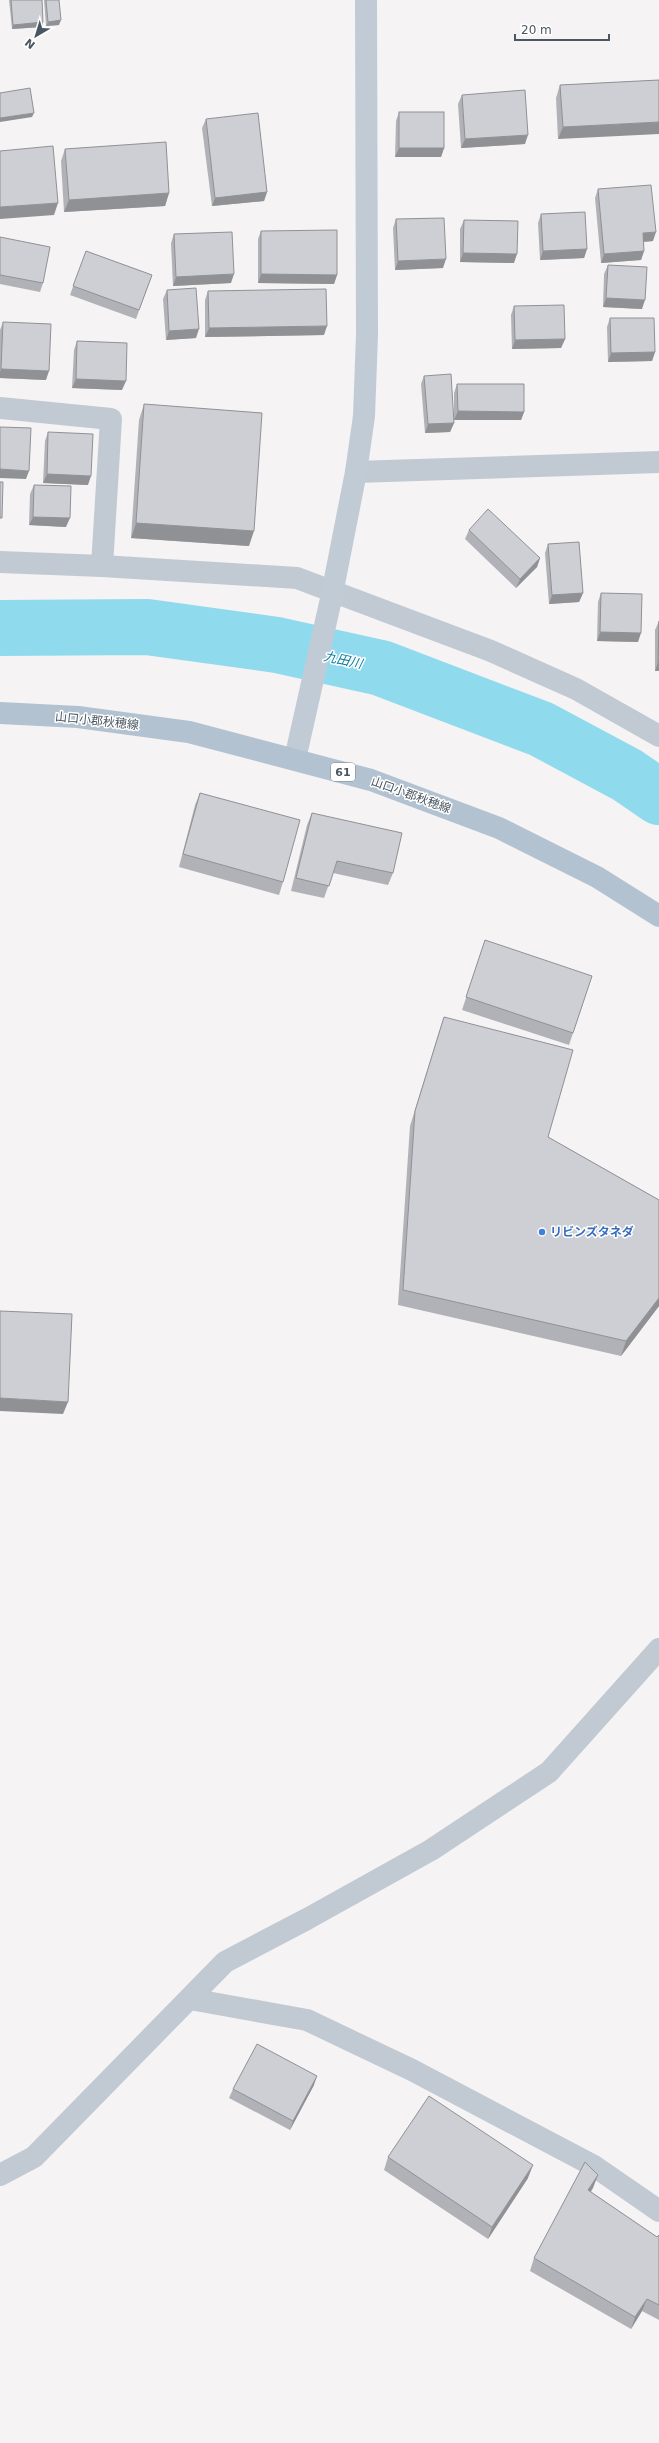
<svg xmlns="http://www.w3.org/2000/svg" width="659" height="2443" viewBox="0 0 659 2443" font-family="'DejaVu Sans','Noto Sans JP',sans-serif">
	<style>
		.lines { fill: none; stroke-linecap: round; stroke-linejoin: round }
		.river { stroke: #90daee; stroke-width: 56 }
		.street { stroke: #c1cad2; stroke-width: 22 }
		.secondary { stroke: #c1cbd6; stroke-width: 22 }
		.primary { stroke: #b3c2d1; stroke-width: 22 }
		.wall { fill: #b0b2b7 }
		.shaded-wall { fill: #909195 }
		.building { fill: #cdcfd5; stroke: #909195 }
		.shop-dot { fill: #3f7fe0; stroke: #fff; stroke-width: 1.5 }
		.labels { text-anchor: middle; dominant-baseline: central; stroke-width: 3; stroke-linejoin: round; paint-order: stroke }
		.shield { fill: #fff; stroke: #808990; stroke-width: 1 }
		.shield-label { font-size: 11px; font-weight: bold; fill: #4a5661 }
		.street-label { font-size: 12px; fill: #4a5661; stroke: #fff }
		.shop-label { font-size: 12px; font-weight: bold; fill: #366cbe; stroke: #fff; text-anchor: start }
		.water-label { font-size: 13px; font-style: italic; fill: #0c7c9b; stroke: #fff }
	</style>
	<rect width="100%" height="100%" fill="#f5f3f3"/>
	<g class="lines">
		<path class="river" d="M0 628 147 627 277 645 381 668 541 729 627 775 659 797"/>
		<g class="street">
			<path d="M0 408 111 419 102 566 0 562"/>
			<path d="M356 472 659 462"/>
			<path d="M102 566 297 578 491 651 576 689 659 736"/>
			<path d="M190 1999 307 2020 412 2070 594 2166 659 2211"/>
			<path d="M0 2175 34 2157 225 1962 307 1919 431 1850 549 1772 659 1649"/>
		</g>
		<path class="secondary" d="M295 759 331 599 356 472 364 416 367 335 366 0"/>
		<path class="primary" d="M0 713 78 717 189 732 371 780 499 828 597 877 659 916"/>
	</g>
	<g class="wall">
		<path d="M9 0H42V27L12 29Z"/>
		<path d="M44 0H59V25L46 26Z"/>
		<path d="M659 80 558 139 556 98 560 85Z"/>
		<path d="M462 95 525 144 461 148 458 104Z"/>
		<path d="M399 112 444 148 441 157H395L396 121Z"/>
		<path d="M206 119 267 192 264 201 212 206 202 128Z"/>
		<path d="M65 149 169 193 165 206 64 212 61 161Z"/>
		<path d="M598 189 653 241 644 242V251L641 260 601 263 595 198Z"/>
		<path d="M541 214 587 249 584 258 540 260 538 223Z"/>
		<path d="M396 219 443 268 395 270 393 228Z"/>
		<path d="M464 220 514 263 460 262V229Z"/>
		<path d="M261 231 337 275 334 284 258 283V239Z"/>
		<path d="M174 234 231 283 173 286 171 243Z"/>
		<path d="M0 237 43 283 40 292 0 284Z"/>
		<path d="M86 251 152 275 136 319 70 295Z"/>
		<path d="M608 265 642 309 603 307 604 274Z"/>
		<path d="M167 290 196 338 166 340 163 299Z"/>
		<path d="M208 291 324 335 205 337V300Z"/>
		<path d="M514 306 565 339 561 348 512 349 511 315Z"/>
		<path d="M610 318 655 352 652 361 608 362 607 327Z"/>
		<path d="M3 322 46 380 0 378V330Z"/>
		<path d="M77 341 122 390 72 388 74 350Z"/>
		<path d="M424 376 454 423 450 432 425 433 421 384Z"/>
		<path d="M457 384 524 412 521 420H454V393Z"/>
		<path d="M144 404 249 546 131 538 139 420Z"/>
		<path d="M48 432 88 485 43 483 45 441Z"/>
		<path d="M34 485 66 527 29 525 30 494Z"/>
		<path d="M469 530 540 558 537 567 516 588 465 539Z"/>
		<path d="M548 544 583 593 579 602 549 604 545 553Z"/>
		<path d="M601 593 638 642 597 641 598 602Z"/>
		<path d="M659 621V671H655V630Z"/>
		<path d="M200 793 283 882 279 895 179 867 195 805Z"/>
		<path d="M312 813 393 873 388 885 333 873 324 898 291 891 307 825Z"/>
		<path d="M485 940 573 1033 569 1045 462 1010Z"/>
		<path d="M444 1017 548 1137 659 1200V1306L621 1356 398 1305 410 1126 439 1032Z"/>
		<path d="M314 2085 290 2130 229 2098 233 2089Z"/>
		<path d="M388 2157 528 2178 488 2239 384 2170Z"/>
		<path d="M593 2188 591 2192 657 2237 659 2235V2320L642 2311 631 2329 530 2271 534 2258Z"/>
	</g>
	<g class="shaded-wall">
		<path d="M61 20 59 25 46 26 48 22Z"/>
		<path d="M43 22 42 27 12 29 13 25Z"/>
		<path d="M34 113 32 117 0 122V118Z"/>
		<path d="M659 122V134L558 139 563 127Z"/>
		<path d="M528 135 525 144 461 148 465 139Z"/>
		<path d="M399 148H444L441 157H395Z"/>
		<path d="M267 192 264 201 212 206 215 198Z"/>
		<path d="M169 193 165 206 64 212 69 200Z"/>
		<path d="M58 203 54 215 0 219V207Z"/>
		<path d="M656 232 653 241 640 242 643 233Z"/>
		<path d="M587 249 584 258 540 260 543 251Z"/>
		<path d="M644 251 641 260 601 263 604 254Z"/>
		<path d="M463 253 517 254 514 263 460 262Z"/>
		<path d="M446 259 443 268 395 270 398 261Z"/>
		<path d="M234 274 231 283 173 286 176 277Z"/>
		<path d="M261 274 337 275 334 284 258 283Z"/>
		<path d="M606 298 645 300 642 309 603 307Z"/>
		<path d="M327 326 324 335 205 337 209 328Z"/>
		<path d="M199 329 196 338 166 340 169 331Z"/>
		<path d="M565 339 561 348 512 349 515 340Z"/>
		<path d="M655 352 652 361 608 362 611 353Z"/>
		<path d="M1 369 49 371 46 380 0 378V372Z"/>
		<path d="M76 379 126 381 122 390 72 388Z"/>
		<path d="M458 411 524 412 521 420H454Z"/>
		<path d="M454 423 450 432 425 433 428 424Z"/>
		<path d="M0 469 29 471 26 479 0 478Z"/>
		<path d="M47 474 91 476 88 485 43 483Z"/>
		<path d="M33 517 70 518 66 527 29 525Z"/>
		<path d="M136 523 254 531 249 546 131 538Z"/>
		<path d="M540 558 537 567 516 588 520 579Z"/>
		<path d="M583 593 579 602 549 604 552 595Z"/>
		<path d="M600 632 641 633 638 642 597 641Z"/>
		<path d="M658 662H659V671H655Z"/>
		<path d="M659 1298V1306L621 1356 626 1341Z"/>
		<path d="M0 1398 68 1402 63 1414 0 1411Z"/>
		<path d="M317 2076 314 2085 290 2130 293 2121Z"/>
		<path d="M533 2165 528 2178 488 2239 492 2227Z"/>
		<path d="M598 2175 593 2188 583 2202 588 2190Z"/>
		<path d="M647 2299 642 2311 631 2329 635 2317Z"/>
	</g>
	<g class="building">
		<path d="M11 0H42L43 22 13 25Z"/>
		<path d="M46 0H59L61 20 48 22Z"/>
		<path d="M659 80V122L563 127 560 85Z"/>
		<path d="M30 88 34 113 0 118V93Z"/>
		<path d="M525 90 528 135 465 139 462 95Z"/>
		<rect x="399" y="112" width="45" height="36"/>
		<path d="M258 113 267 192 215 198 206 119Z"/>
		<path d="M166 142 169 193 69 200 65 149Z"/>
		<path d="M53 146 58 203 0 207V151Z"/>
		<path d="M651 185 656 232 643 233 644 251 604 254 598 189Z"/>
		<path d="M585 212 587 249 543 251 541 214Z"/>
		<path d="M444 218 446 259 398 261 396 219Z"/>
		<path d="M464 220 518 221 517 254 463 253Z"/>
		<path d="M337 230V275L261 274V231Z"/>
		<path d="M232 232 234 274 176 277 174 234Z"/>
		<path d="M0 237 50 247 43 283 0 275Z"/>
		<path d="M86 251 152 275 139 310 73 286Z"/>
		<path d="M608 265 647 267 645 300 606 298Z"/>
		<path d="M196 288 199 329 169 331 167 290Z"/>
		<path d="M326 289 327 326 209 328 208 291Z"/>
		<path d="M564 305 565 339 515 340 514 306Z"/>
		<path d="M610 318H654L655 352 611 353Z"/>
		<path d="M3 322 51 324 49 371 1 369Z"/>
		<path d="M77 341 127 343 126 381 76 379Z"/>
		<path d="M451 374 454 423 428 424 424 376Z"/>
		<path d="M457 384H524V412L458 411Z"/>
		<path d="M144 404 262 413 254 531 136 523Z"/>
		<path d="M0 427 31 428 29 471 0 469Z"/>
		<path d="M48 432 93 434 91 476 47 474Z"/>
		<path d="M0 482H3L2 518H0Z"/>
		<path d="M34 485 71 486 70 518 33 517Z"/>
		<path d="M488 509 540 558 520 579 469 530Z"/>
		<path d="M579 542 583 593 552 595 548 544Z"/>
		<path d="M601 593 642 594 641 633 600 632Z"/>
		<path d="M659 621V662H658Z"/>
		<path d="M200 793 300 820 283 882 183 854Z"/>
		<path d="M312 813 402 833 393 873 337 861 329 886 296 878Z"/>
		<path d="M485 940 592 976 573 1033 466 997Z"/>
		<path d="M444 1017 573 1050 548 1137 659 1200V1298L626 1341 403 1290 415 1111Z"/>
		<path d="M0 1311 72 1314 68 1402 0 1398Z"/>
		<path d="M257 2044 317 2076 293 2121 233 2089Z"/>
		<path d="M429 2096 533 2165 492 2227 388 2157Z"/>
		<path d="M585 2162 598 2175 588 2190 657 2237 659 2235V2305L647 2299 635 2317 534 2258Z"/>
	</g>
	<circle class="shop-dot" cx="542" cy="1232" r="4"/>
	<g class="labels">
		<rect class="shield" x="331" y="763" width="24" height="18" rx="3"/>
		<g class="shield-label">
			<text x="343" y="772">61</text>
		</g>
		<g class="street-label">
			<text transform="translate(97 721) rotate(6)">山口小郡秋穂線</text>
			<text transform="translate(411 795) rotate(20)">山口小郡秋穂線</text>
		</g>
		<g class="shop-label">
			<text x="550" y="1232">リビンズタネダ</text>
		</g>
		<g class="water-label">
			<text transform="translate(343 660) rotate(12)">九田川</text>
		</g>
	</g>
	<g transform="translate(36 36) rotate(218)" stroke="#ffffff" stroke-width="3" paint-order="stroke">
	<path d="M0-3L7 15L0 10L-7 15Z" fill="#4a5661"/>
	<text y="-6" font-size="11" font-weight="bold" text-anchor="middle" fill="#4a5661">N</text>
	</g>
	<path d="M515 34v6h94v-6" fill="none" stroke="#4a5661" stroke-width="2"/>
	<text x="521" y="34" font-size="12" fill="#4a5661" stroke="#ffffff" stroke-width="3" paint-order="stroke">20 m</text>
</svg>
